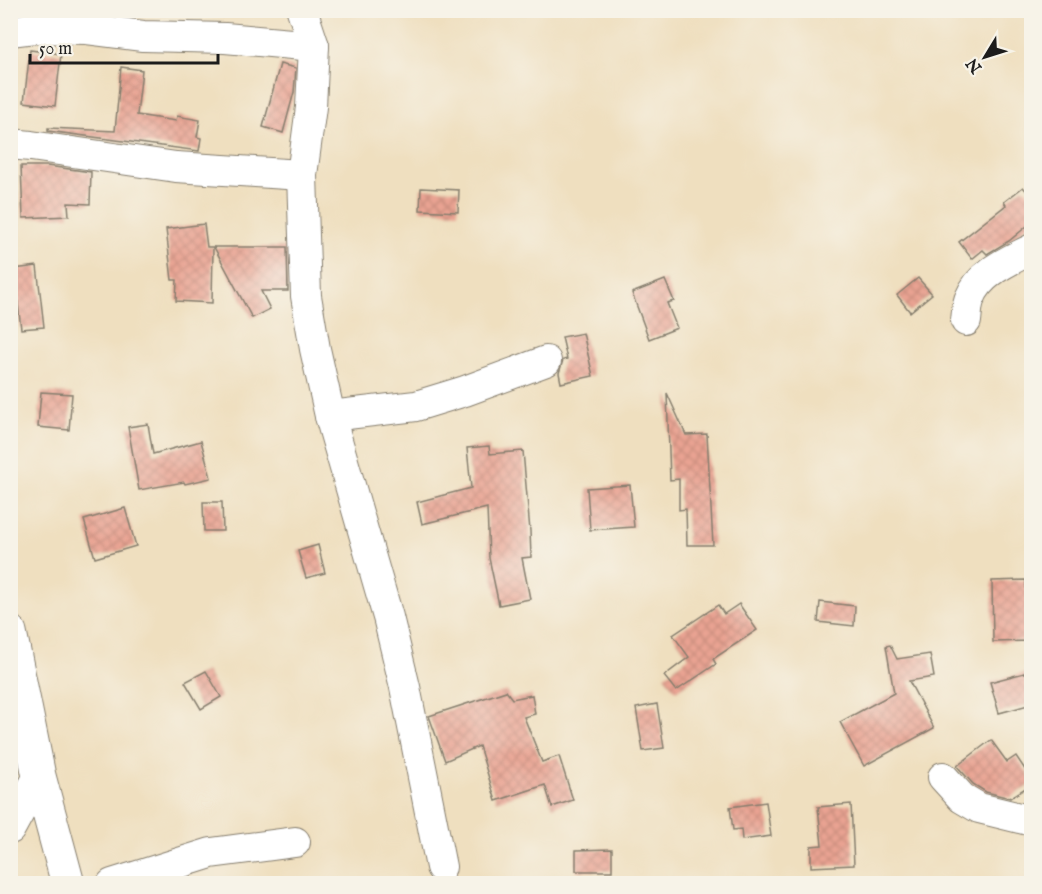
<svg xmlns="http://www.w3.org/2000/svg" width="1042" height="894" viewBox="0 0 1042 894" font-family="'IM FELL English',serif">
	<style>
		.building { fill: url(#building-cross-hatch) }
		.lines { fill: none; stroke-linecap: round; stroke-linejoin: round }
		.minor-casing { stroke: #867e6e; stroke-width: 32 }
		.tertiary-casing { stroke: #867e6e; stroke-width: 35 }
		.minor { stroke: #fff; stroke-width: 30 }
		.tertiary { stroke: #fff; stroke-width: 33 }
	</style>
	<defs>
		<pattern id="building-cross-hatch" width="8" height="8" patternUnits="userSpaceOnUse" patternTransform="scale(1.5)"><rect width="8" height="8" fill="#e9a392"/><path d="M0 0l8 8M0 8l8-8" fill="none" stroke="#c78c7d"/></pattern>
	</defs>
	<rect width="100%" height="100%" fill="#f7f3e8"/>
	<filter id="ink" filterUnits="userSpaceOnUse"><feTurbulence type="fractalNoise" baseFrequency=".0167" numOctaves="2"/><feDisplacementMap in="SourceGraphic" scale="12" xChannelSelector="R" yChannelSelector="G"/><feConvolveMatrix kernelMatrix="1 2 1 2 8 2 1 2 1" color-interpolation-filters="sRGB"/></filter>
	<filter id="wash" filterUnits="userSpaceOnUse"><feTurbulence type="fractalNoise" baseFrequency=".008" numOctaves="4" result="noise"/><feDisplacementMap in="SourceGraphic" scale="24" xChannelSelector="R" yChannelSelector="G"/><feGaussianBlur stdDeviation="1.35" result="paint"/><feColorMatrix in="noise" values="0 0 0 0 0 0 0 0 0 0 0 0 0 0 0 0 0 1.4 0 .05"/><feComposite in="paint" operator="in"/></filter>
	<g filter="url(#wash)">
		<rect width="100%" height="100%" fill="#efdfbf"/>
		<g id="blocks">
			<g class="building">
				<path d="M30 50 61 54 55 106 24 102Z"/>
				<path d="M280 64 296 68 294 92 283 133 263 127Z"/>
				<path d="M121 67 142 70 137 115 176 121 177 116 200 120 197 137 201 138 199 151 48 131V128L115 131Z"/>
				<path d="M21 166H47L91 172 90 204 68 203 69 216 23 218Z"/>
				<path d="M1023 187 1032 197V222L1009 241 987 254 983 250 972 259 959 242 1006 205 1004 202Z"/>
				<path d="M421 188 459 190 458 212 420 210Z"/>
				<path d="M204 224 207 247H213L212 303 176 301 177 280H172L166 229Z"/>
				<path d="M214 247H287L288 291H261L270 309 252 318Z"/>
				<path d="M37 266 44 327 21 329 14 269Z"/>
				<path d="M918 278 932 294 910 312 897 295Z"/>
				<path d="M665 280 674 301 667 303 677 328 649 339 632 293Z"/>
				<path d="M583 333 593 376 561 383 559 373 563 360 567 359 562 337Z"/>
				<path d="M41 392 72 394 69 430 38 427Z"/>
				<path d="M667 393 686 435 707 434 713 545H687L686 509 679 510V479L670 480Z"/>
				<path d="M148 424 153 454 201 441 211 478 185 484 184 482 139 490 128 427Z"/>
				<path d="M489 446 490 454 523 451 530 531 531 557 522 558 530 599 499 605 489 558 487 508 422 524 417 502 471 488 467 448Z"/>
				<path d="M630 485 634 527 590 530 587 488Z"/>
				<path d="M203 502H222L223 531H204Z"/>
				<path d="M125 508 136 546 95 558 84 520Z"/>
				<path d="M318 545 325 573 306 578 298 551Z"/>
				<path d="M1026 580V588H1032V641L993 642 992 581Z"/>
				<path d="M820 602 855 606 854 626 818 622Z"/>
				<path d="M739 604 757 630 713 659 716 664 676 691 664 676 689 657 673 635 718 605 724 614Z"/>
				<path d="M890 645 897 659 930 654 934 677 909 681 934 728 864 766 840 722 894 693 886 646Z"/>
				<path d="M206 671 221 697 201 709 185 682Z"/>
				<path d="M1032 671V704L999 713 990 682Z"/>
				<path d="M506 691 512 699 532 695 535 714 524 717 542 762 559 756 573 800 552 807 545 785 496 801 479 746 445 761 429 716Z"/>
				<path d="M657 704 664 748 643 751 636 708Z"/>
				<path d="M991 740 1007 762 1016 756 1032 780V784L1010 798 986 792 973 784 957 766Z"/>
				<path d="M766 802 771 836 742 840 741 829 733 830 730 807Z"/>
				<path d="M851 804 854 865 811 867V846L822 845 818 807Z"/>
				<path d="M612 849V871H576V850Z"/>
			</g>
		</g>
	</g>
	<g filter="url(#ink)">
		<use href="#blocks" fill-opacity="0" stroke="#867e6e" stroke-width="1.5"/>
		<g class="lines">
			<g class="minor-casing">
				<g id="minor">
					<path d="M302 10 314 46 311 107 302 175 306 296 315 349 330 416 388 617 405 687 441 867"/>
					<path d="M10 31 34 28 87 29 143 36 225 38 314 46"/>
					<path d="M10 144 31 146 176 167 302 175"/>
					<path d="M966 321C967 313 967 304 970 298 980 272 1009 261 1032 249"/>
					<path d="M330 416 416 406 465 391 546 361"/>
					<path d="M943 777 962 798 979 808 1032 821"/>
					<path d="M10 829 39 776"/>
					<path d="M112 884 211 853 295 842"/>
				</g>
			</g>
			<g class="tertiary-casing">
				<path id="tertiary" d="M10 632 39 776 68 884"/>
			</g>
			<use href="#minor" class="minor"/>
			<use href="#tertiary" class="tertiary"/>
		</g>
	</g>
	<rect width="1042" height="894" fill="none" stroke="#f7f3e8" stroke-width="36"/>
	<g transform="translate(985 57) rotate(232)" stroke="#f7f3e8" stroke-width="4.5" paint-order="stroke">
	<path d="M0-4.5L10 22L0 15L-10 22Z" fill="#1c1c1c"/>
	<text y="-9" font-size="16" font-weight="bold" text-anchor="middle" fill="#1c1c1c">N</text>
	</g>
	<path d="M30 54v9h188v-9" fill="none" stroke="#1c1c1c" stroke-width="3"/>
	<text x="39" y="54" font-size="18" fill="#1c1c1c" stroke="#f7f3e8" stroke-width="4.5" paint-order="stroke">50 m</text>
</svg>
